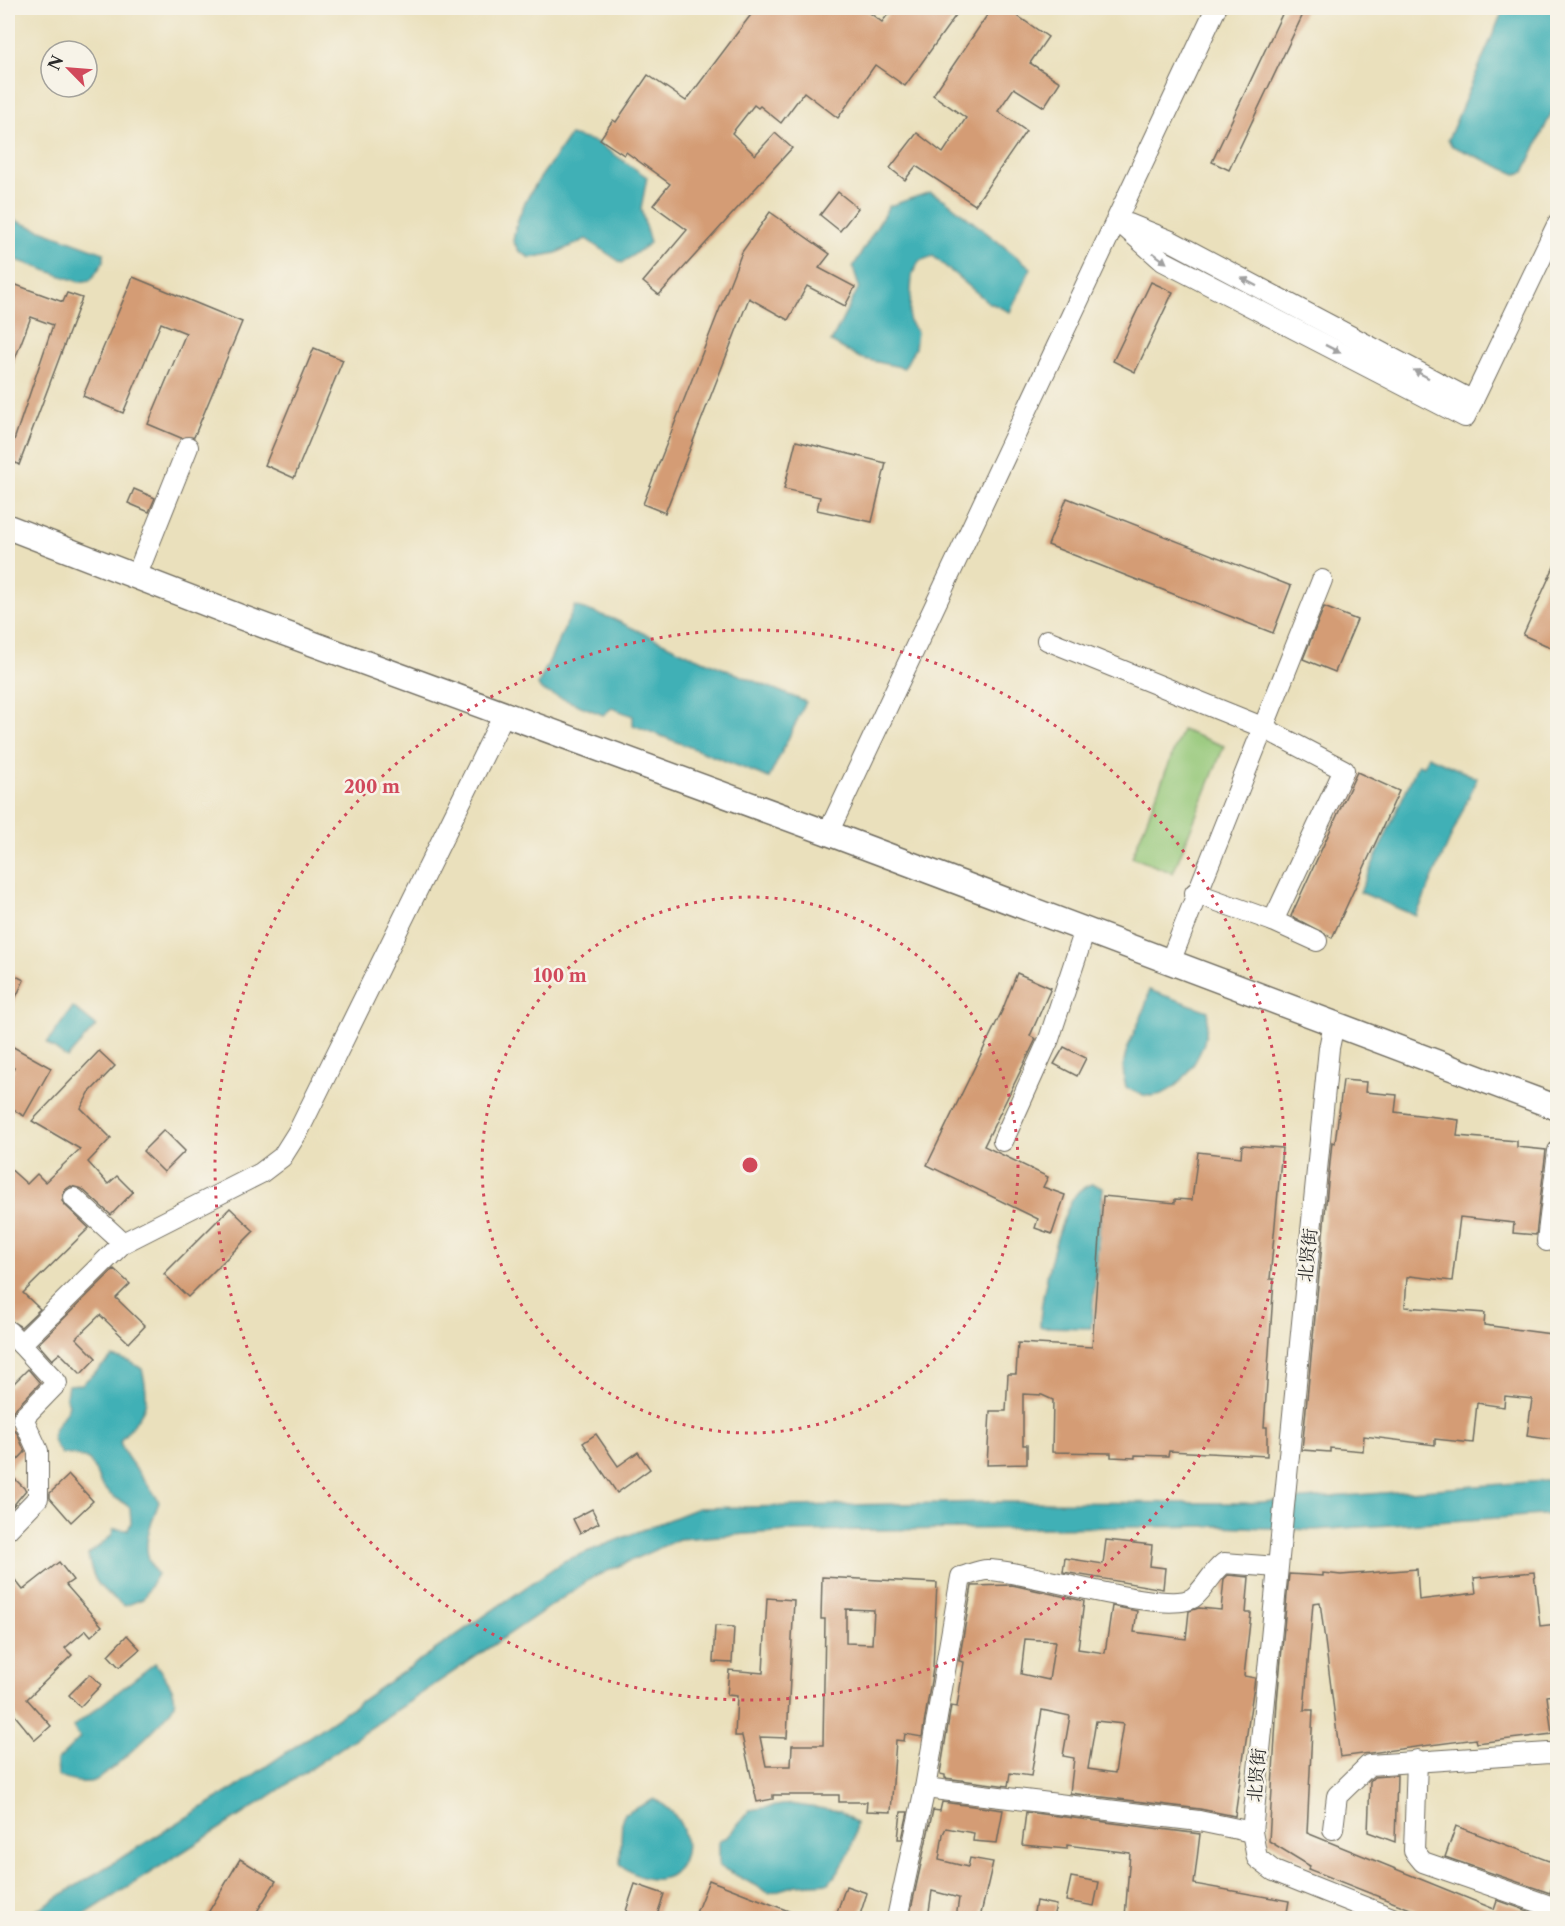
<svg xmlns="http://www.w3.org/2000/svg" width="1565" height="1926" viewBox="0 0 1565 1926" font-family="'Libre Caslon Text','Noto Serif SC',serif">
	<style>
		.green { fill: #94c778; stroke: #607952; stroke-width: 1.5 }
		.water { fill: #3fb0b6; stroke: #356e70; stroke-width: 1.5 }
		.building { fill: #d49c74; fill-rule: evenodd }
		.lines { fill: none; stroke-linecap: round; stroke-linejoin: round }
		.minor-casing { stroke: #6e6a5e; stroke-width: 22 }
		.major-casing { stroke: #6e6a5e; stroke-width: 27 }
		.minor { stroke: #fff; stroke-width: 20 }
		.major { stroke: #fff; stroke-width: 24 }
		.oneway { fill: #a0a0a0 }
		.ring { fill: none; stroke: #d1495b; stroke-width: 3; stroke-dasharray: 3 6 }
		.labels { text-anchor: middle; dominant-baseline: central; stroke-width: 5; stroke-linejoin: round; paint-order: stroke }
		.street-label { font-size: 18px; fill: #2b2b2b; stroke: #f7f3e8 }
		.centre { fill: #d1495b; stroke: #f7f3e8; stroke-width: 3 }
		.ring-label { font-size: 18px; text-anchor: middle; font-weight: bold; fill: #d1495b; stroke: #f7f3e8; stroke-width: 5; stroke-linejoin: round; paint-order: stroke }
	</style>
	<rect width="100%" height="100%" fill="#f7f3e8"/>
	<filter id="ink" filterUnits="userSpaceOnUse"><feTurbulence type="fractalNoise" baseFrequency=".0167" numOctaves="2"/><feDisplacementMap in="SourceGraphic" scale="12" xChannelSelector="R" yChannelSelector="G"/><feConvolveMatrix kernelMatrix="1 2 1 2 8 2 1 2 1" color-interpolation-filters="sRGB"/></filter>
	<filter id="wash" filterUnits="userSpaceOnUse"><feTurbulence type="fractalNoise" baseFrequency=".008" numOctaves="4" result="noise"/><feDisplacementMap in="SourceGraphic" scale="24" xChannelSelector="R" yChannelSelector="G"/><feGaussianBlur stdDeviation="1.35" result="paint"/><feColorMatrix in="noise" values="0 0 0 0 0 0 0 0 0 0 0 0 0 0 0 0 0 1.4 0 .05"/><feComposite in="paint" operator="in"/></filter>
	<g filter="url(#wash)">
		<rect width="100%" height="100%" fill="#eae0bc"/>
		<path class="green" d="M1182 730 1224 746 1173 873 1132 857Z"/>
		<g class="water">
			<path d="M1504 8H1557V101L1524 172 1516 174 1452 146 1448 140Z"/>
			<path d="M570 135 596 142 647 177 641 209 650 243 622 263 586 239 556 253 530 258 519 251 513 241C518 199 548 170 570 135Z"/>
			<path d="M930 192 945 200 1031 268 1010 312 988 302 933 256 919 261 912 276 909 321 917 332 915 348 904 368 860 358 831 342 859 287 853 267 889 206Z"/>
			<path d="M8 218 104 253V261L91 280 79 282 8 257Z"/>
			<path d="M575 606 613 619 690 655 806 702 769 778 633 725V716L612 708 603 715 541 690 538 685Z"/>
			<path d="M1428 756 1477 778 1416 916 1360 892 1418 764 1423 766Z"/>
			<path d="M1149 990 1208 1011C1207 1022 1207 1037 1202 1048 1188 1079 1161 1112 1126 1087 1114 1050 1145 1026 1149 990Z"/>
			<path d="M73 1007 96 1026 67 1058 47 1043Z"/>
			<path d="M1092 1184 1103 1187 1091 1328 1040 1327C1039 1301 1060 1207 1080 1190 1083 1188 1088 1186 1092 1184Z"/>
			<path d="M112 1357 129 1361 142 1369C152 1410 144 1409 120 1441 124 1460 149 1481 159 1502 150 1528 138 1550 157 1574L143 1599 125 1606C101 1590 93 1584 88 1555L111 1536 114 1529 128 1530 131 1523 130 1508C124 1502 118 1500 111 1495 85 1474 109 1457 62 1454 41 1431 61 1426 69 1405L66 1397 68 1385 82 1384Z"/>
			<path d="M1557 1480V1514L1314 1530 1219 1526 789 1531 679 1539 592 1578 255 1806 79 1918H24L239 1785 564 1561 698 1508 994 1502 1248 1503Z"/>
			<path d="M155 1663C162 1674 178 1691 174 1704 170 1717 107 1776 94 1781 83 1784 66 1781 58 1775L57 1761 80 1738 73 1727Z"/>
			<path d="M654 1799C715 1831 679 1913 620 1864L622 1819 625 1814Z"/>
			<path d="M789 1804 840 1811 856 1823C854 1848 846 1863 829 1883L796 1885 769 1893 719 1866V1840L727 1837 750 1810Z"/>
		</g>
		<g id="blocks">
			<g class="building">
				<path d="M756 8H863L882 22 893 8H961L905 86 875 65 838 118 804 92 781 123 760 106 758 108 754 105 732 133 755 155 775 133 792 148 659 295 643 282 687 230 653 205 670 184 626 152 624 155 600 139 613 120 616 122 648 75 686 101Z"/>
				<path d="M992 8H1006L1048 37 1030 63 1060 82 1044 107 1014 88 998 111 1026 131 975 205 916 166 905 180 890 168 917 133 943 153 966 118 933 95Z"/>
				<path d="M1285 8H1306L1229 170 1212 162Z"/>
				<path d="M838 192 858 208 840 231 820 215Z"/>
				<path d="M770 212 830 254 819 268 855 287 845 306 807 286 788 320 749 298 665 513 643 504 742 252Z"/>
				<path d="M133 277 242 322 194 437 181 438 148 424 186 333 161 323 123 413 83 396Z"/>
				<path d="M8 282 63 302 67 293 82 298 19 465 8 458 53 325 31 317 8 377Z"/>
				<path d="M1151 282 1173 292 1135 372 1113 361Z"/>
				<path d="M314 348 343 360 294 478 265 465Z"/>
				<path d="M796 441 886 463 872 522 817 510 820 497 784 489Z"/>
				<path d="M134 489 155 498 149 512 128 503Z"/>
				<path d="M1067 498 1291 586 1273 633 1048 545Z"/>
				<path d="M1557 560V650L1523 635Z"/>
				<path d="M1324 607 1357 620 1335 672 1303 659Z"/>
				<path d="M1357 772 1399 791 1332 938 1291 916Z"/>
				<path d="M8 972 24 980 8 1014Z"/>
				<path d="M1017 973 1051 988 1030 1036 1036 1039 984 1146 1048 1177 1043 1187 1065 1195 1052 1234 1035 1228 1038 1219 927 1165 1002 1011Z"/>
				<path d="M8 1044 51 1068 24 1116 8 1107V1080L14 1068 8 1065Z"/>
				<path d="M1064 1047 1086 1058 1077 1076 1054 1064Z"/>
				<path d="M99 1051 115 1066 89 1093 81 1108 111 1138 88 1162 108 1184 117 1176 133 1192 111 1215 82 1189 71 1186 65 1190 62 1201 66 1206 89 1228 23 1293 40 1309 21 1327 8 1319V1167L27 1184 37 1174 45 1182 80 1149 32 1121Z"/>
				<path d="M1343 1080 1366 1082 1365 1092 1397 1095 1395 1112 1459 1120 1457 1136 1517 1141V1147L1546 1150 1536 1235 1513 1233 1514 1223 1460 1217 1452 1281 1410 1276 1407 1278 1405 1307 1485 1313 1484 1325 1551 1334 1550 1339H1557L1555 1440 1527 1436 1532 1399 1505 1396 1504 1407 1477 1403 1473 1443 1435 1439V1445L1364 1436 1363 1451 1330 1448V1452L1302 1450 1332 1142 1335 1143Z"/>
				<path d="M164 1130 185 1151 164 1172 143 1151Z"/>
				<path d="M1242 1145 1282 1148 1270 1279H1274L1264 1427H1267V1456L1169 1451 1168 1456 1135 1455V1458L1111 1457V1453L1052 1452 1053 1400 1042 1395 1023 1394V1445H1027V1464L987 1465 990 1411H1006L1008 1374H1016L1018 1343 1092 1347 1103 1196 1175 1203V1199L1192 1200 1198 1152 1241 1157Z"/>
				<path d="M230 1208 254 1231 188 1297 164 1274Z"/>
				<path d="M114 1269 130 1284 116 1298 145 1326 129 1343 100 1315 76 1338 96 1358 81 1374 60 1353 52 1360 38 1344Z"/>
				<path d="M28 1369 40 1383 14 1410 8 1424 17 1433 25 1452 8 1470V1389Z"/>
				<path d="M596 1434 618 1466 638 1452 650 1469 617 1493 583 1443Z"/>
				<path d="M8 1472 26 1490 8 1512Z"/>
				<path d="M69 1475 93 1501 71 1522 50 1498V1493Z"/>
				<path d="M592 1509 599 1523 580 1533 573 1519Z"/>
				<path d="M1106 1540 1152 1545 1150 1566 1165 1568 1163 1589 1063 1572 1065 1558 1103 1564Z"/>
				<path d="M59 1562 73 1580 66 1585 102 1626 91 1636 86 1630 65 1648 72 1655 27 1699 51 1726 35 1740 8 1707V1571L23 1590Z"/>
				<path d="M1417 1569 1419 1600 1476 1593 1474 1578 1534 1572 1540 1626 1557 1624V1694L1547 1696 1552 1734 1477 1743 1476 1739 1340 1757 1320 1602 1313 1603 1304 1710H1313L1307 1833 1494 1909 1497 1900 1542 1916 1540 1918H1433L1308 1869 1310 1866 1269 1841 1277 1702 1289 1574 1323 1576V1573L1341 1575Z"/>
				<path d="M1228 1575 1249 1577 1246 1613H1251L1244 1676 1255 1678 1235 1816 1200 1809 1070 1793 1074 1758 1063 1756 1070 1716 1042 1710 1031 1776 1010 1773 1008 1786 945 1778V1775L940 1774 951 1706 957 1707 964 1662 959 1661 972 1586 1012 1585 1084 1601 1078 1649 1105 1653 1112 1606 1137 1611 1134 1632 1186 1639 1189 1611 1199 1608 1221 1610 1224 1579ZM1025 1639 1055 1641 1049 1680 1021 1674ZM1096 1721 1123 1724 1115 1773 1088 1769Z"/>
				<path d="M822 1577 937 1583 933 1668 922 1737 905 1734 904 1741 896 1740 891 1812 866 1811 867 1802H839V1795H773V1799L757 1802 742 1736H735L737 1696 727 1695 729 1670 763 1673 767 1598 794 1600 787 1738 760 1737 766 1766H791L792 1745H823L825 1619H821ZM846 1609 874 1610 872 1644 846 1643Z"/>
				<path d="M715 1626 734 1627 732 1663 713 1662Z"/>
				<path d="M127 1635 140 1649 119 1667 108 1655Z"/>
				<path d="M90 1674 101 1685 80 1707 69 1695Z"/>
				<path d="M1397 1775 1395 1842 1368 1832 1370 1781 1374 1777Z"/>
				<path d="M942 1802 1003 1810 997 1843 973 1841 974 1833 946 1828 943 1834 939 1860 968 1867 970 1858 993 1862 980 1918H956L959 1898 932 1891 928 1918H909L933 1810 940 1811Z"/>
				<path d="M901 1812H908L902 1839H898Z"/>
				<path d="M1026 1812 1200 1834 1194 1884 1289 1901 1286 1918 1125 1917 1130 1853 1067 1845V1849L1022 1845Z"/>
				<path d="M1456 1826 1557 1864V1872L1550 1893 1445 1857Z"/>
				<path d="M240 1859 276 1881 253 1918H205Z"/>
				<path d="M1071 1877 1099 1882 1094 1906 1066 1901Z"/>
				<path d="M709 1880 804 1917V1918H694Z"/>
				<path d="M635 1884 664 1894 656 1918H646L626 1911Z"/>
				<path d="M846 1886 867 1893 859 1918H835Z"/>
				<path d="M1036 1901 1056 1905 1053 1918H1033Z"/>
			</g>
		</g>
	</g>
	<g filter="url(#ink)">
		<use href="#blocks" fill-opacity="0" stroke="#6e6a5e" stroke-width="1.5"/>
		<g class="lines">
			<g class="minor-casing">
				<g id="minor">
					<path d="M1117 220 1163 261 1465 417 1558 223"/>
					<path d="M1129 224 1171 241 1473 401"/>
					<path d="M136 577 188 447"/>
					<path d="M1047 640 1262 727 1344 770 1273 921"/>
					<path d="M828 833 1216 8"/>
					<path d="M1195 893 1273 921 1317 941"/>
					<path d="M1170 962 1322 580"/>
					<path d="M1334 1024 1329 1048 1252 1832 1257 1858 1274 1871 1392 1918"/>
					<path d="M1003 1141 1049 1039 1085 930"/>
					<path d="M74 1198 123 1243"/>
					<path d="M1547 1241 1558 1151"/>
					<path d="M8 1331 21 1344"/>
					<path d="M8 1529 38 1498V1451L23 1418 57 1383 21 1344 123 1243 261 1173 282 1157 299 1130 504 714"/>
					<path d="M1417 1760 1414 1851 1423 1862 1550 1906 1558 1905"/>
					<path d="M925 1788 1199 1821 1252 1832"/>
					<path d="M1333 1829 1337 1796 1369 1765 1549 1753 1558 1755"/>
					<path d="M897 1918 925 1788 961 1577C969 1575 979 1570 987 1570 1025 1570 1169 1617 1194 1597 1206 1587 1212 1572 1224 1563L1277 1567"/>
				</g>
			</g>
			<g class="major-casing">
				<path id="major" d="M8 527 243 618 828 833 1558 1108"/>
			</g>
			<use href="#minor" class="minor"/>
			<use href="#major" class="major"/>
		</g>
		<defs><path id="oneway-solid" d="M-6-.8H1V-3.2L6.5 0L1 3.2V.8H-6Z" transform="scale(1.5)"/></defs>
		<g class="oneway">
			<use href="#oneway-solid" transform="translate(1160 258) rotate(37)"/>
			<use href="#oneway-solid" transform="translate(1249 282) rotate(-152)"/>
			<use href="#oneway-solid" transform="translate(1333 349) rotate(27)"/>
			<use href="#oneway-solid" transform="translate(1421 374) rotate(-152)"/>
		</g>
	</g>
	<g class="ring">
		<circle cx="750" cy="1165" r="268"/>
		<circle cx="750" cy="1165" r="535"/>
	</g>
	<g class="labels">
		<g class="street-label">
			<text transform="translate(1308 1255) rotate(-84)">北贤街</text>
			<text transform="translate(1257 1775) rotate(-85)">北贤街</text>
		</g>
	</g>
	<circle cx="750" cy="1165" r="9" class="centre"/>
	<g class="ring-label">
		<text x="372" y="793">200 m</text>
		<text x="560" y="982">100 m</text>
	</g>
	<rect width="1565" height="1926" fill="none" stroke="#f7f3e8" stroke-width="30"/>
	<g transform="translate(69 69) rotate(295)"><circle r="28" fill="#f7f3e8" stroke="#a5a39c" stroke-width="1.5"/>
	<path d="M0-4.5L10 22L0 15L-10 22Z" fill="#d1495b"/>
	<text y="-9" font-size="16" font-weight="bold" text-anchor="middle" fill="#2b2b2b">N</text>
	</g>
</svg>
